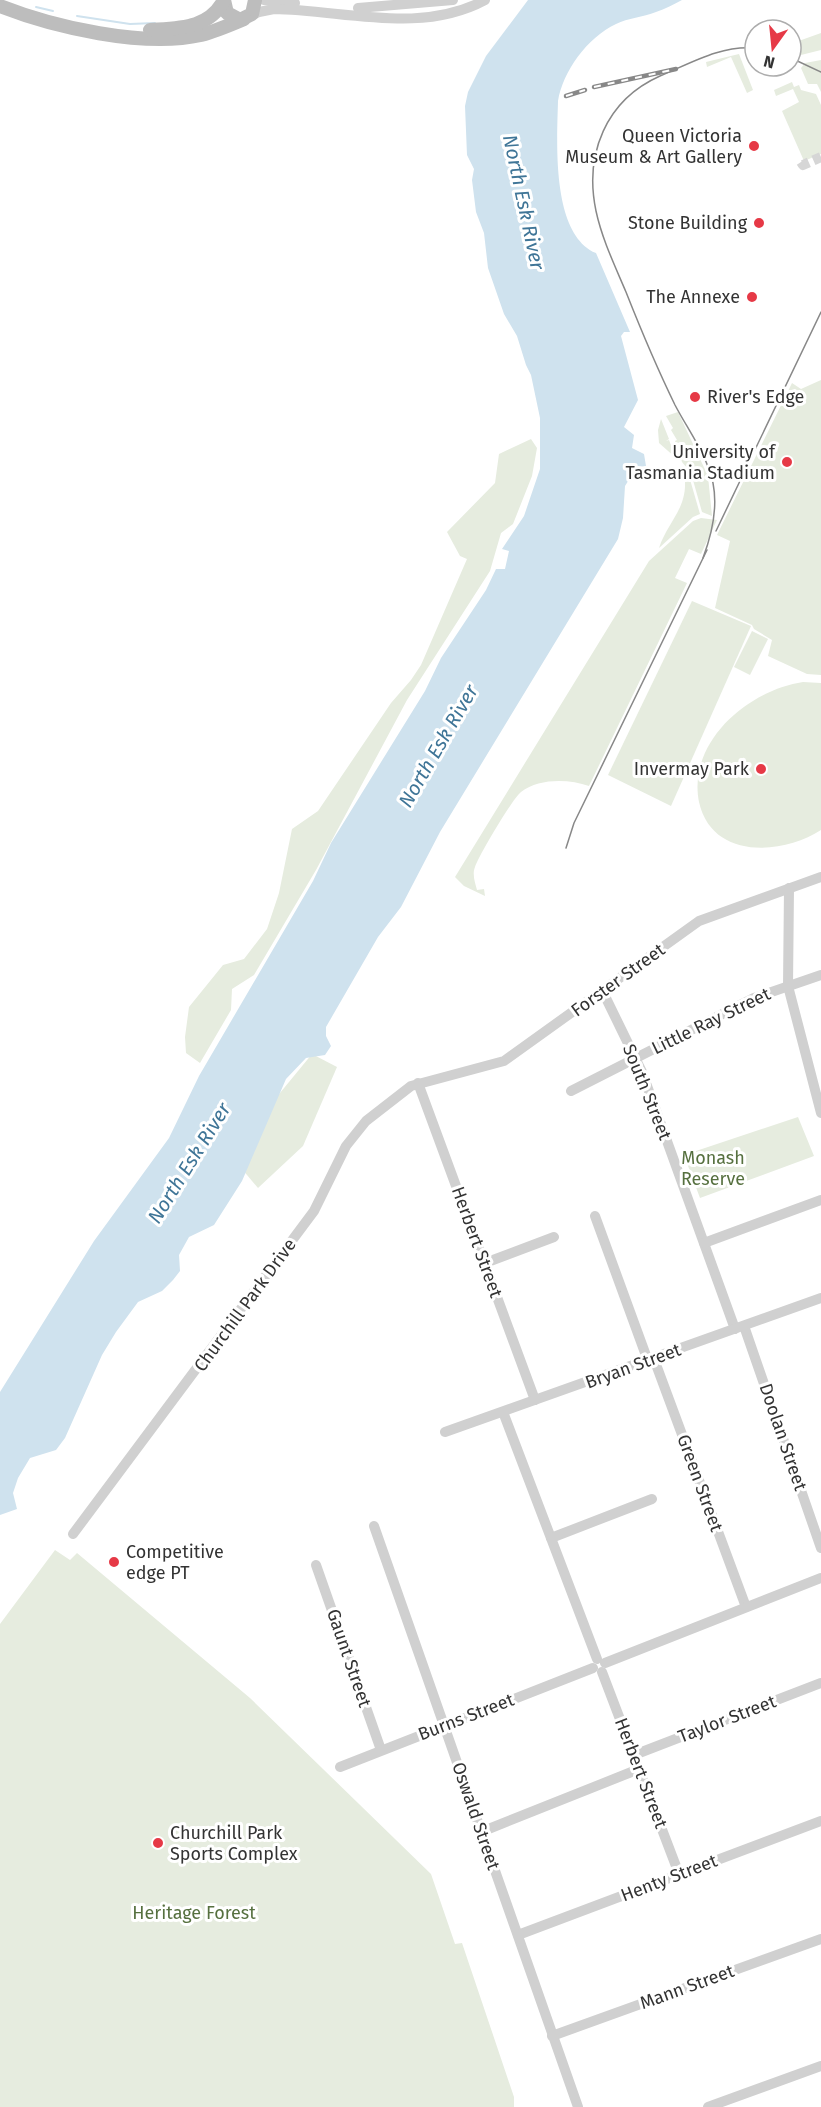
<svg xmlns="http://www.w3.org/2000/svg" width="821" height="2107" viewBox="0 0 821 2107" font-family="'Fira Sans',sans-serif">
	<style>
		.green { fill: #e6ecdf }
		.water { fill: #cfe2ee }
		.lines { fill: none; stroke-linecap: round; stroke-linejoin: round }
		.stream { stroke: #cfe2ee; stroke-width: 2 }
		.street-tunnel { stroke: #d6d6d6; stroke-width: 10; stroke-dasharray: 10 5; stroke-linecap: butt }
		.street { stroke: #d0d0d0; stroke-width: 10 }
		.secondary { stroke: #bdbdbd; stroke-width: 14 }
		.tram { stroke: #888; stroke-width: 1.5 }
		.rail-casing { stroke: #888; stroke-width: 4.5 }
		.rail { stroke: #fff; stroke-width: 2; stroke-dasharray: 7; stroke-linecap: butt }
		.poi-dot { fill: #e63946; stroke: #fff; stroke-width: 2 }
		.labels { text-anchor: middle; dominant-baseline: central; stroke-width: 6; stroke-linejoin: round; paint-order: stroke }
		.poi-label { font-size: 18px; fill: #333; stroke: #fff; text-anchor: end }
		.street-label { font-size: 18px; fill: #333; stroke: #fff }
		.park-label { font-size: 18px; fill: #56703f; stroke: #fff }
		.water-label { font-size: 20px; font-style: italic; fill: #3f7597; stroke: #fff }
	</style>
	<rect width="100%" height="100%" fill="#fff"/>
	<g class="green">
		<path d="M821 33V50L801 55 791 52V38L793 43Z"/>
		<path d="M739 54 753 90 747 93 731 57 707 67 706 62Z"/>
		<path d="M821 60V92L817 84H808L801 68 805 63Z"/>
		<path d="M792 82 794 87 799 85 801 90 816 94 821 105V154L804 161 782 111 799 102 793 89 776 96 774 90Z"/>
		<path d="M821 380V675L807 674 768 656 772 640 754 629 752 625 715 608 730 541 717 535 792 383 801 389Z"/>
		<path d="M678 412 708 476 712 516 702 512 691 473 682 462 675 441 677 440 671 430 673 428 666 416Z"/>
		<path d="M661 419 669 439 666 441 669 440 676 458 659 443 658 430Z"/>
		<path d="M531 439 537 448 532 476 513 524 501 533 490 571 407 700 316 870 254 975 232 989 231 1010 200 1063 186 1053 185 1037 189 1007 223 965 244 959 267 929 279 893 292 829 318 811 391 703 411 680 421 665 467 559 460 556 447 532 495 483 499 454Z"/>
		<path d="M683 468 689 476 700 514 693 517 659 548C669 518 692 506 683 468Z"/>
		<path d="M701 518 717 520 701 554 689 549 675 578 687 583 589 786C569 779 539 778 521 792 513 798 479 855 475 867 472 874 475 883 477 890L484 889 485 896 464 886 455 877 649 561 693 521Z"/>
		<path d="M692 601 751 626 671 806 608 775Z"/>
		<path d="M752 631 768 639 750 675 734 667Z"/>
		<path d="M803 682 821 683V830C782 855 712 860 699 802 687 741 749 690 803 682Z"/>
		<path d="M312 1054 337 1067 303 1146 258 1188 242 1169 275 1099Z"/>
		<path d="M798 1117 814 1156 700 1198 684 1155Z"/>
		<path d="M55 1550 70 1560 77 1553 250 1698 431 1874 455 1944 462 1943 514 2097V2107H0V1624Z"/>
	</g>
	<path class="water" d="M528 0H682C674 4 665 9 656 12 643 17 628 18 616 24 587 38 563 71 558 101 557 142 551 234 596 253L630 332H624L621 336 638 400 624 427 634 435 632 448 644 454 646 466 637 467 625 486 623 518 618 539 440 832 401 907 378 937 326 1027V1036L331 1046 325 1055 306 1058 286 1079 242 1181 214 1225 189 1237 179 1255 180 1271 173 1280 162 1291 138 1302 116 1332 102 1355 65 1438 56 1450 30 1458 18 1478 13 1493 17 1509 0 1515V1392L94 1241 169 1138 199 1076 313 881 331 843 425 691 441 658 486 590 496 569H505L509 551 502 549 524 516 540 469V418L531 375 526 365 517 336 504 314 488 268 484 233 476 212 472 180 474 169 467 155 465 106 468 92 486 56Z"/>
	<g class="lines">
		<g class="stream">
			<path d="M36 7 53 11"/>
			<path d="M77 16 130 24 155 23"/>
		</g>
		<path class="street-tunnel" d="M801 162 803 165 821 157"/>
		<g class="street">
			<path d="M264 0 295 3"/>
			<path d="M358 8 453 0"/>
			<path d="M248 17 259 12 274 9C344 10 420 35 485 0"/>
			<path d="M789 888 788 986 821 1113"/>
			<path d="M603 992 642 1072 735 1329"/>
			<path d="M418 1083 535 1400"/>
			<path d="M571 1091 754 998 821 975"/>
			<path d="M595 1216 648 1361"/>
			<path d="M704 1243 821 1200"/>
			<path d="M485 1263 554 1237"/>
			<path d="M744 1326 821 1548"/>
			<path d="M654 1359 746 1607"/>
			<path d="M503 1412 597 1659"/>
			<path d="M445 1432 821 1298"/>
			<path d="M374 1526 578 2107"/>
			<path d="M73 1534 314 1211 346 1146 366 1121 411 1086 504 1061 699 921 821 877"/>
			<path d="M551 1538 652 1499"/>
			<path d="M316 1565 381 1750"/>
			<path d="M605 1663 821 1578"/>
			<path d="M602 1672 679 1874"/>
			<path d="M634 1755 821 1683"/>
			<path d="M340 1767 593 1668"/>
			<path d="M481 1832 639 1769"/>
			<path d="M518 1935 821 1821"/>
			<path d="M552 2036 821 1939"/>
			<path d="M708 2107 821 2066"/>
		</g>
		<g class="secondary">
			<path d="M224 0 227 13 240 20 252 14 255 0"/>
			<path d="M0 6C53 27 144 48 201 35 216 31 230 25 244 19"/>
			<path d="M150 30C179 28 209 29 224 0"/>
		</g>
		<g class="tram">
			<path d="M791 58 821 72"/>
			<path d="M716 531 821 312"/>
			<path d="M703 558C712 534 718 508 713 483 707 455 688 430 675 405 657 368 641 330 626 292 615 266 602 239 596 211 584 154 606 100 660 76 691 63 721 45 755 48"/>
			<path d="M566 848 574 823 707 550"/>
		</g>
		<g class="rail-casing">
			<g id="rail">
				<path d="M594 87 676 69"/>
				<path d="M566 96 585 90"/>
			</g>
		</g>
		<use href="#rail" class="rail"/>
	</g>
	<g class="poi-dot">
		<circle cx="754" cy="146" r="6"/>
		<circle cx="759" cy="223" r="6"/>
		<circle cx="752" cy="297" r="6"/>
		<circle cx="695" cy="397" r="6"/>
		<circle cx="787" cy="462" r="6"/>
		<circle cx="761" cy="769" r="6"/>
		<circle cx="114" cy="1562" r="6"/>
		<circle cx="158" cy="1843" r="6"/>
	</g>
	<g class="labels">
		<g class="poi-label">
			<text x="742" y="136">Queen Victoria<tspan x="742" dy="21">Museum &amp; Art Gallery</tspan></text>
			<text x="747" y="223">Stone Building</text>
			<text x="740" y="297">The Annexe</text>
			<text x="707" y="397" text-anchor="start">River's Edge</text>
			<text x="775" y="452">University of<tspan x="775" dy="21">Tasmania Stadium</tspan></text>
			<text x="749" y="769">Invermay Park</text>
			<text x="126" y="1552" text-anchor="start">Competitive<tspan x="126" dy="21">edge PT</tspan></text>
			<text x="170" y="1833" text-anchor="start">Churchill Park<tspan x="170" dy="21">Sports Complex</tspan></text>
		</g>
		<g class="street-label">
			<text transform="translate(618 980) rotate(-36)">Forster Street</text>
			<text transform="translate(711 1021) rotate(-26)">Little Ray Street</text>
			<text transform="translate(647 1092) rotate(68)">South Street</text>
			<text transform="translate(477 1242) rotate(70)">Herbert Street</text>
			<text transform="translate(245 1305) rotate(-54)">Churchill Park Drive</text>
			<text transform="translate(633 1366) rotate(-20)">Bryan Street</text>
			<text transform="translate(783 1437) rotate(71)">Doolan Street</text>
			<text transform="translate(700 1483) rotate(70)">Green Street</text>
			<text transform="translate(349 1658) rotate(71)">Gaunt Street</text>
			<text transform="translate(466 1717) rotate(-21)">Burns Street</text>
			<text transform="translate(727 1719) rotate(-21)">Taylor Street</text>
			<text transform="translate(641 1773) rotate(69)">Herbert Street</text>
			<text transform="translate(476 1816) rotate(71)">Oswald Street</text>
			<text transform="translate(669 1878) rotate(-21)">Henty Street</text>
			<text transform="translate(687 1987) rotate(-20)">Mann Street</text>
		</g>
		<g class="park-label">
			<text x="713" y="1158">Monash<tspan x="713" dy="21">Reserve</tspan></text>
			<text x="194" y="1913">Heritage Forest</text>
		</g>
		<g class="water-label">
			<text transform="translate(524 202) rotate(78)">North Esk River</text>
			<text transform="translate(438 746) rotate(-60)">North Esk River</text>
			<text transform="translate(189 1163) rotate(-58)">North Esk River</text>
		</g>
	</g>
	<g transform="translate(773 48) rotate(195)"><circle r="28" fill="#ffffff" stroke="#adadad" stroke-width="1.5"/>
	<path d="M0-4.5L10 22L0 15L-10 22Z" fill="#e63946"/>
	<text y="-9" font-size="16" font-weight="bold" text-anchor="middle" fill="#333333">N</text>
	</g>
</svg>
